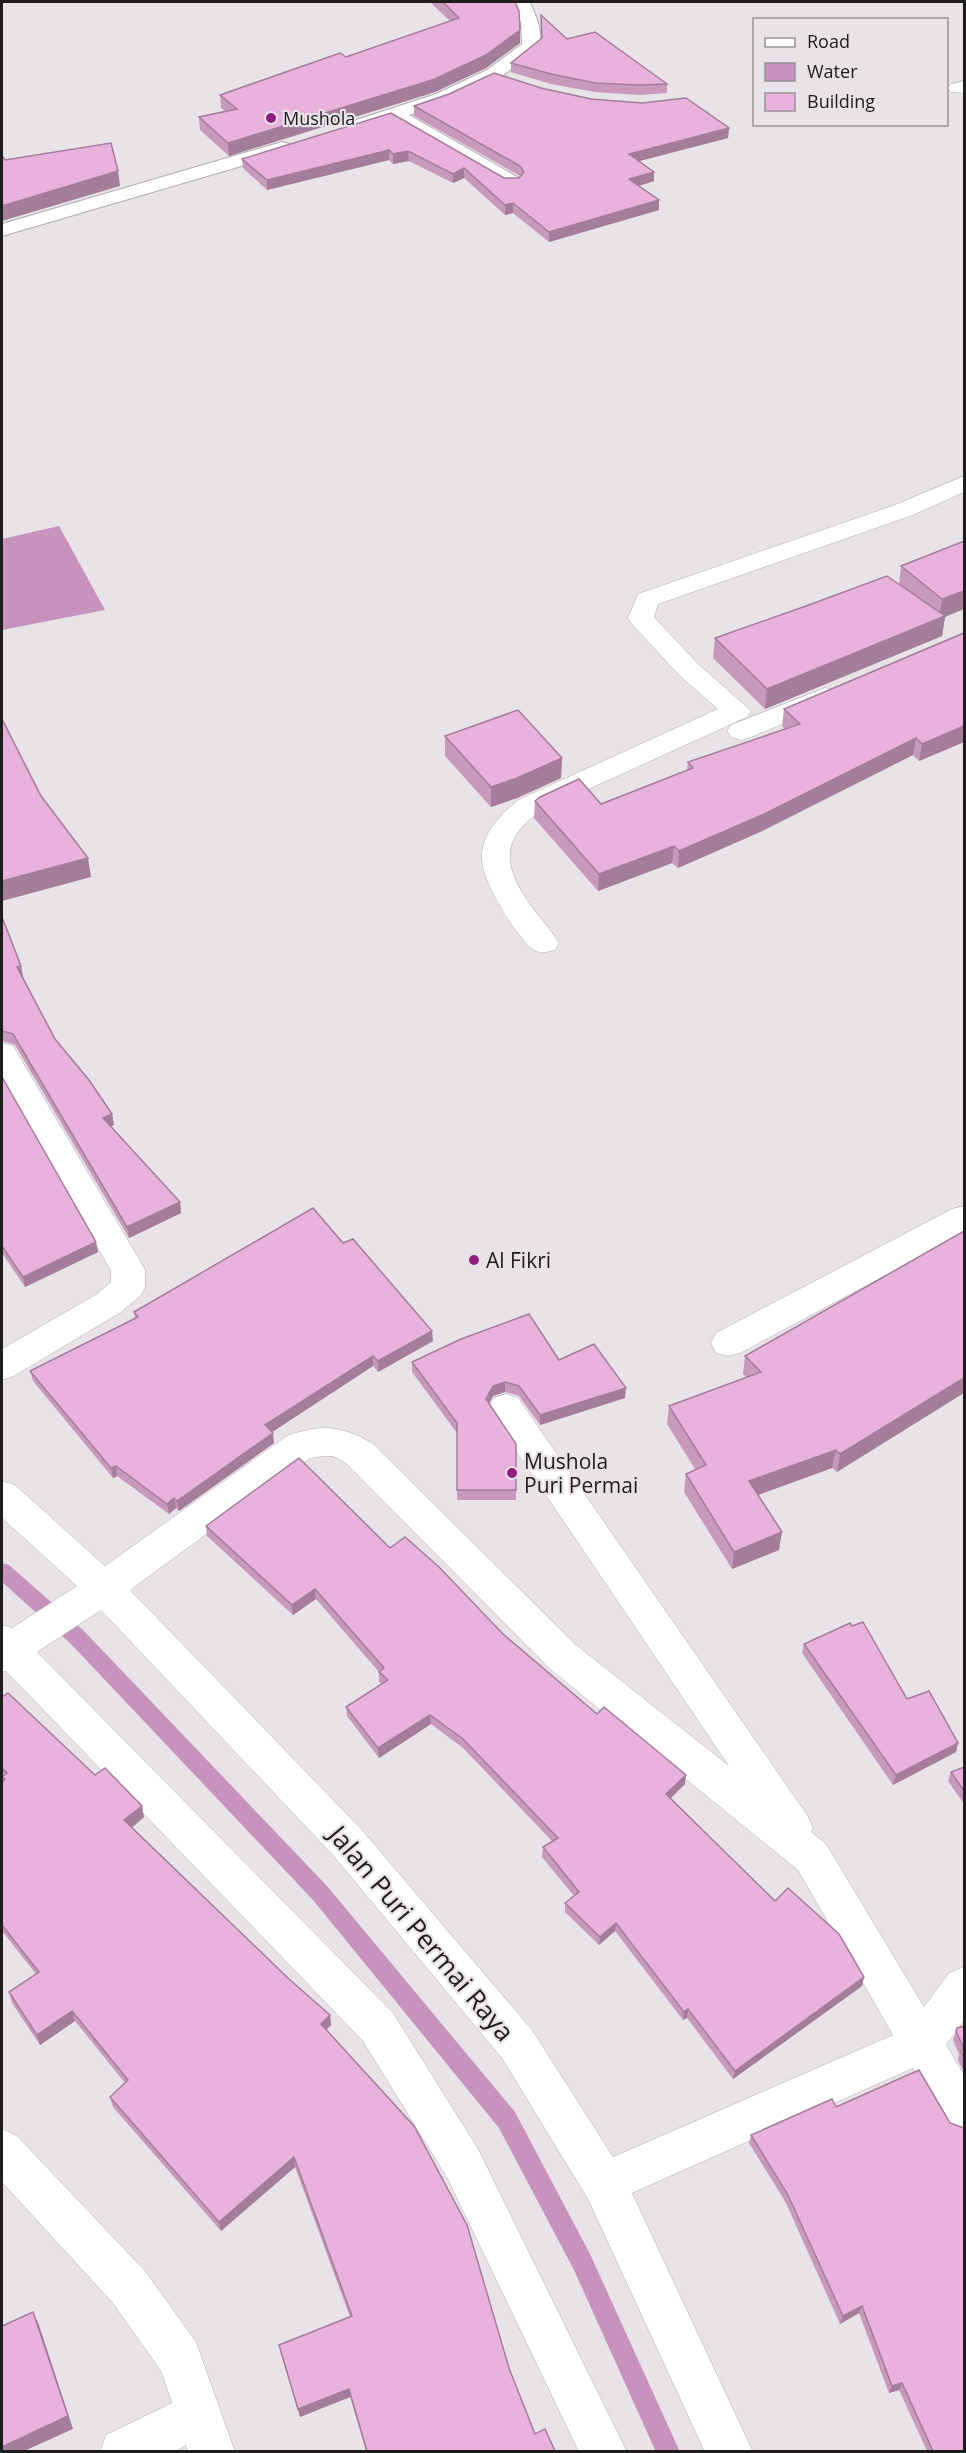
<svg xmlns="http://www.w3.org/2000/svg" width="966" height="2453" viewBox="0 0 966 2453" font-family="'Open Sans',sans-serif">
	<style>
		.water { fill: #c792bb }
		.lines { fill: none; stroke-linecap: round; stroke-linejoin: round }
		.stream { fill: #c792bb; fill-rule: evenodd }
		.service-casing { stroke: #afaaad; stroke-width: 2 }
		.minor-casing { stroke: #afaaad; stroke-width: 1 }
		.service { fill: #fff; fill-rule: evenodd }
		.minor { fill: #fff; fill-rule: evenodd }
		.wall { fill: #c899bd }
		.shaded-wall { fill: #a37d9a }
		.building { fill: #e9b2dc; stroke: #a37d9a; stroke-width: 1.5 }
		.poi-dot { fill: #8f1e7f; stroke: #e7e3e6; stroke-width: 2 }
		.labels { text-anchor: middle; dominant-baseline: central; stroke-width: 4.5; stroke-linejoin: round; paint-order: stroke }
		.far-poi-label { font-size: 18px; fill: #1e1c1d; stroke: #e7e3e6; text-anchor: start }
		.poi-label { font-size: 21px; fill: #1e1c1d; stroke: #e7e3e6; text-anchor: start }
		.near-street-label { font-size: 26px; fill: #1e1c1d; stroke: #e7e3e6 }
	</style>
	<rect width="100%" height="100%" fill="#e7e3e6"/>
	<path class="water" d="M59 526 105 610 2 630V539Z"/>
	<g class="lines">
		<path class="stream" d="M2 1563 9 1565 84 1631 327 1886 515 2112 590 2254 680 2452H656L574 2270 499 2128 313 1900 70 1643 2 1582Z"/>
		<g class="service-casing">
			<g id="service">
				<path d="M513 2H530C535 15 546 36 537 50L499 78 448 102 409 115 519 178 522 182 519 186H505L392 121 354 133 347 131 345 127 347 123 436 94 487 70 522 44 521 23Z"/>
				<path d="M282 142 289 144 291 148 289 152 2 236V224Z"/>
			</g>
		</g>
		<g class="minor-casing">
			<g id="minor">
				<path d="M964 81V93L951 92 948 88 951 84Z"/>
				<path d="M964 476V492L913 515 658 604 654 617 698 664 751 711 747 717 538 812C532 818 526 822 521 828 487 868 540 912 559 943L555 950C547 952 539 954 533 949 514 934 481 880 482 857 482 832 501 815 518 800L718 709 680 676 632 624 628 618 638 594 895 505Z"/>
				<path d="M825 688 835 690 838 696 835 702 751 737 741 740 731 737 727 731 731 725Z"/>
				<path d="M2 1043 13 1046 140 1261 145 1270V1287L140 1296 121 1312 14 1376 2 1380V1349L97 1294 111 1282V1271L2 1080Z"/>
				<path d="M964 1206V1233L740 1353 728 1356 716 1353 711 1343 716 1333 952 1209Z"/>
				<path d="M506 1394 518 1398 807 1815 813 1828 811 1832 826 1844 924 2007 949 1973 964 1967V2020L946 2045 964 2075V2136L949 2130 913 2068 632 2193 753 2452H705L588 2199 502 2058 333 1855 101 1610 37 1652 393 2013 478 2149 627 2452H579L448 2179 363 2041 6 1671 2 1672V1625L12 1628 77 1586 2 1518V1481L15 1485 105 1566 287 1436C321 1424 340 1425 372 1443L576 1645 729 1766 494 1418 488 1408 494 1398ZM324 1456H333L346 1463 550 1669 798 1870 893 2035 613 2157 532 2030 361 1829 130 1590 310 1458Z"/>
				<path d="M2 2129 17 2136 145 2271 196 2342 235 2452H188L186 2445 174 2452H100L106 2435 172 2403 161 2371 113 2303 2 2182Z"/>
			</g>
		</g>
		<use href="#service" class="service"/>
		<use href="#minor" class="minor"/>
	</g>
	<g class="wall">
		<path d="M430 2H515L520 30V43L486 68 435 92 229 156 200 130 199 117 225 111 221 108 220 95 346 57 450 21Z"/>
		<path d="M567 39 667 84V93L639 95 595 92 551 84 511 72V63Z"/>
		<path d="M541 88 729 128 728 138 639 161 654 181 639 186 659 200V210L549 242 513 213 505 215 464 178 453 183 409 161 393 164 389 160 267 190 243 168 242 159 391 113 504 178H519L520 176 414 116V106Z"/>
		<path d="M964 541 945 617 942 636 765 709 713 658 715 638 899 584 901 566Z"/>
		<path d="M964 633V742L919 761 913 755 760 832 678 868 672 863 598 891 534 818 535 801 601 804 687 770 688 762 785 729 782 726 784 709Z"/>
		<path d="M445 736 562 758 561 778 517 798 491 807 445 756Z"/>
		<path d="M2 917 21 966 23 977 55 1039 112 1114 114 1125 110 1126 180 1202 181 1213 129 1238 15 1045 3 1041 2 1042Z"/>
		<path d="M2 1077 98 1252 25 1287 2 1253Z"/>
		<path d="M964 1231 837 1472 832 1468 758 1495 779 1550 732 1569 684 1492 686 1474 695 1469 667 1424 669 1406 747 1378 743 1374 745 1356Z"/>
		<path d="M343 1243 433 1341 378 1372 373 1366 272 1432 274 1443 179 1511 176 1508 169 1514 117 1476 113 1478 33 1381 30 1371 135 1318 134 1312Z"/>
		<path d="M559 1360 625 1398 540 1425 519 1396 505 1392 493 1396 489 1404 516 1444V1500H457V1433L412 1372V1362Z"/>
		<path d="M206 1526 390 1548 503 1634 597 1714 685 1784 670 1798 775 1901 864 1977 862 1986 733 2079 687 2018 683 2020 615 1931 599 1945 565 1912V1903L574 1896 542 1857 543 1847 552 1841 463 1748 431 1724 379 1758 347 1716 346 1707 382 1684 379 1682V1672L316 1599 293 1615 207 1536Z"/>
		<path d="M804 1644 907 1699 958 1743 956 1752 893 1785 802 1653Z"/>
		<path d="M2 1697 144 1817 132 1828 289 1979 330 2015 331 2025 326 2030 509 2368 535 2434 555 2451H366L350 2397 300 2417 281 2354 279 2345 350 2317 295 2167 221 2231 113 2107 110 2097 125 2083 75 2021 40 2045 12 2003 9 1992 36 1974 2 1931V1782L3 1780 2 1776Z"/>
		<path d="M964 1767V1804L948 1781 951 1772Z"/>
		<path d="M964 2026V2072L958 2060 959 2054 953 2040 956 2031Z"/>
		<path d="M836 2107 950 2123 964 2451H927L899 2390 889 2393 859 2313 840 2324 786 2203 749 2143 751 2135Z"/>
	</g>
	<g class="shaded-wall">
		<path d="M520 30V43L486 68 435 92 229 156 228 143Z"/>
		<path d="M729 128 728 138 628 164 629 154Z"/>
		<path d="M389 150V160L267 190V180Z"/>
		<path d="M408 151 409 161 393 164V154Z"/>
		<path d="M464 168V178L453 183V174Z"/>
		<path d="M118 171 120 186 2 221V206Z"/>
		<path d="M654 172V181L628 189 629 179Z"/>
		<path d="M659 200V210L549 242V232Z"/>
		<path d="M513 203V213L505 215V205Z"/>
		<path d="M964 591V609L945 617 942 636 765 709 767 689 939 619 942 599Z"/>
		<path d="M964 726V742L919 761 922 744Z"/>
		<path d="M916 738 913 755 760 832 678 868 679 851Z"/>
		<path d="M562 758 561 778 517 798 491 807V787Z"/>
		<path d="M674 846 672 863 598 891 599 874Z"/>
		<path d="M88 858 91 877 2 901V881Z"/>
		<path d="M21 966 23 977 20 978 17 967Z"/>
		<path d="M112 1114 114 1125 105 1128 103 1118Z"/>
		<path d="M180 1202 181 1213 129 1238 127 1227Z"/>
		<path d="M96 1242 98 1252 25 1287 23 1277Z"/>
		<path d="M432 1331 433 1341 378 1372V1361Z"/>
		<path d="M373 1356V1366L266 1436 265 1425Z"/>
		<path d="M964 1378V1393L837 1472 840 1454Z"/>
		<path d="M505 1382V1392L493 1396 486 1409V1399L493 1386Z"/>
		<path d="M626 1388 625 1398 540 1425V1415Z"/>
		<path d="M273 1433 274 1443 179 1511 177 1501Z"/>
		<path d="M836 1450 832 1468 747 1499 749 1481Z"/>
		<path d="M116 1466 117 1476 113 1478 111 1468Z"/>
		<path d="M174 1498 176 1508 169 1514 167 1504Z"/>
		<path d="M782 1532 779 1550 732 1569 734 1552Z"/>
		<path d="M315 1589 316 1599 293 1615 292 1605Z"/>
		<path d="M430 1715 431 1724 379 1758 378 1748Z"/>
		<path d="M958 1743 956 1752 893 1785 896 1775Z"/>
		<path d="M686 1775 685 1784 665 1804 666 1794Z"/>
		<path d="M142 1806 144 1817 127 1831 124 1820Z"/>
		<path d="M616 1923 615 1931 599 1945 600 1937Z"/>
		<path d="M864 1977 862 1986 733 2079 735 2071Z"/>
		<path d="M688 2009 687 2018 683 2020 684 2012Z"/>
		<path d="M72 2011 75 2021 40 2045 37 2035Z"/>
		<path d="M330 2015 331 2025 322 2034 321 2024Z"/>
		<path d="M294 2157 295 2167 221 2231 219 2222Z"/>
		<path d="M862 2306 859 2313 840 2324 843 2316Z"/>
		<path d="M33 2312 39 2325 73 2429 24 2451H2V2447Z"/>
		<path d="M902 2383 899 2390 889 2393 892 2386Z"/>
		<path d="M349 2389 350 2397 300 2417 298 2409Z"/>
	</g>
	<g class="building">
		<path d="M443 2H515L519 11 520 30 486 55 435 79 228 143 199 117 237 109 220 95 340 53 346 57 459 18Z"/>
		<path d="M541 15 567 39 595 32 667 84 639 85 595 83 551 74 511 63 542 38Z"/>
		<path d="M494 73 541 88 591 99 642 103 686 98 729 128 629 154 654 172 629 179 659 200 549 232 513 203 505 205 464 168 453 174 408 151 393 154 389 150 267 180 242 159 391 113 504 178H519L524 172 520 166 414 106 449 94Z"/>
		<path d="M111 143 118 171 2 206V156L5 160Z"/>
		<path d="M964 541V591L942 599 901 566Z"/>
		<path d="M887 576 945 616 767 689 715 638 806 606Z"/>
		<path d="M964 633V726L922 744 916 738 762 815 679 851 674 846 599 874 535 801 540 797 579 779 601 804 693 768 688 762 800 724 784 709Z"/>
		<path d="M518 710 562 758 517 778 491 787 445 736Z"/>
		<path d="M2 719 41 796 88 858 2 881Z"/>
		<path d="M2 917 21 966 17 967 55 1039 89 1080 112 1114 103 1118 180 1202 127 1227 13 1034 2 1031Z"/>
		<path d="M2 1077 96 1242 23 1277 2 1246Z"/>
		<path d="M313 1208 343 1243 353 1239 432 1331 378 1361 373 1356 265 1425 273 1433 177 1501 174 1498 167 1504 116 1466 111 1468 30 1371 138 1317 134 1312Z"/>
		<path d="M964 1231V1378L840 1454 836 1450 749 1481 782 1532 734 1552 686 1474 706 1465 669 1406 761 1372 745 1356Z"/>
		<path d="M529 1314 559 1360 594 1344 626 1388 540 1415 519 1386 505 1382 493 1386 486 1399 516 1444V1490H457V1423L412 1362 461 1339Z"/>
		<path d="M299 1458 390 1548 405 1537 439 1567 503 1634 597 1714 604 1707 686 1775 666 1794 775 1901 788 1888 839 1934 864 1977 735 2071 688 2009 684 2012 616 1923 600 1937 565 1903 579 1892 543 1847 558 1838 463 1739 430 1715 378 1748 346 1707 388 1680 379 1672 384 1668 315 1589 292 1605 206 1526Z"/>
		<path d="M863 1622 907 1699 929 1691 958 1743 896 1775 804 1644 850 1623 852 1626Z"/>
		<path d="M8 1693 95 1775 105 1768 142 1806 124 1820 289 1979 330 2015 321 2024 414 2126 467 2225 509 2368 535 2434 545 2429 555 2451H367L349 2389 298 2409 279 2345 352 2316 294 2157 219 2222 110 2097 128 2080 72 2011 37 2035 9 1992 39 1972 2 1925V1782L5 1779 2 1777 7 1773 2 1768V1697Z"/>
		<path d="M964 1767V1791L951 1772Z"/>
		<path d="M964 2026V2058L961 2051 964 2049 956 2031 957 2028Z"/>
		<path d="M919 2070 950 2123 964 2128V2451H933L902 2383 892 2386 862 2306 843 2316 788 2195 751 2135 832 2099 836 2107Z"/>
		<path d="M33 2312 68 2416 2 2447V2326Z"/>
	</g>
	<g class="poi-dot">
		<circle cx="271" cy="118" r="6"/>
		<circle cx="474" cy="1260" r="6"/>
		<circle cx="512" cy="1473" r="6"/>
	</g>
	<g class="labels">
		<g class="far-poi-label">
			<text x="283" y="118">Mushola</text>
		</g>
		<g class="poi-label">
			<text x="486" y="1260">Al Fikri</text>
			<text x="524" y="1461">Mushola<tspan x="524" dy="24">Puri Permai</tspan></text>
		</g>
		<g class="near-street-label">
			<text transform="translate(422 1933) rotate(50)">Jalan Puri Permai Raya</text>
		</g>
	</g>
	<rect width="966" height="2453" fill="none" stroke="#1e1c1d" stroke-width="6"/>
	<rect x="753" y="18" width="195" height="108" fill="#e7e3e6" stroke="#979396" stroke-width="1.5"/>
	<rect x="765" y="38" width="30" height="9" fill="#ffffff" stroke="#979396" stroke-width="1.5"/>
	<text x="807" y="48" font-size="18" fill="#1e1c1d">Road</text>
	<rect x="765" y="63" width="30" height="18" fill="#c792bb" stroke="#979396" stroke-width="1.5"/>
	<text x="807" y="78" font-size="18" fill="#1e1c1d">Water</text>
	<rect x="765" y="93" width="30" height="18" fill="#e9b2dc" stroke="#979396" stroke-width="1.5"/>
	<text x="807" y="108" font-size="18" fill="#1e1c1d">Building</text>
</svg>
